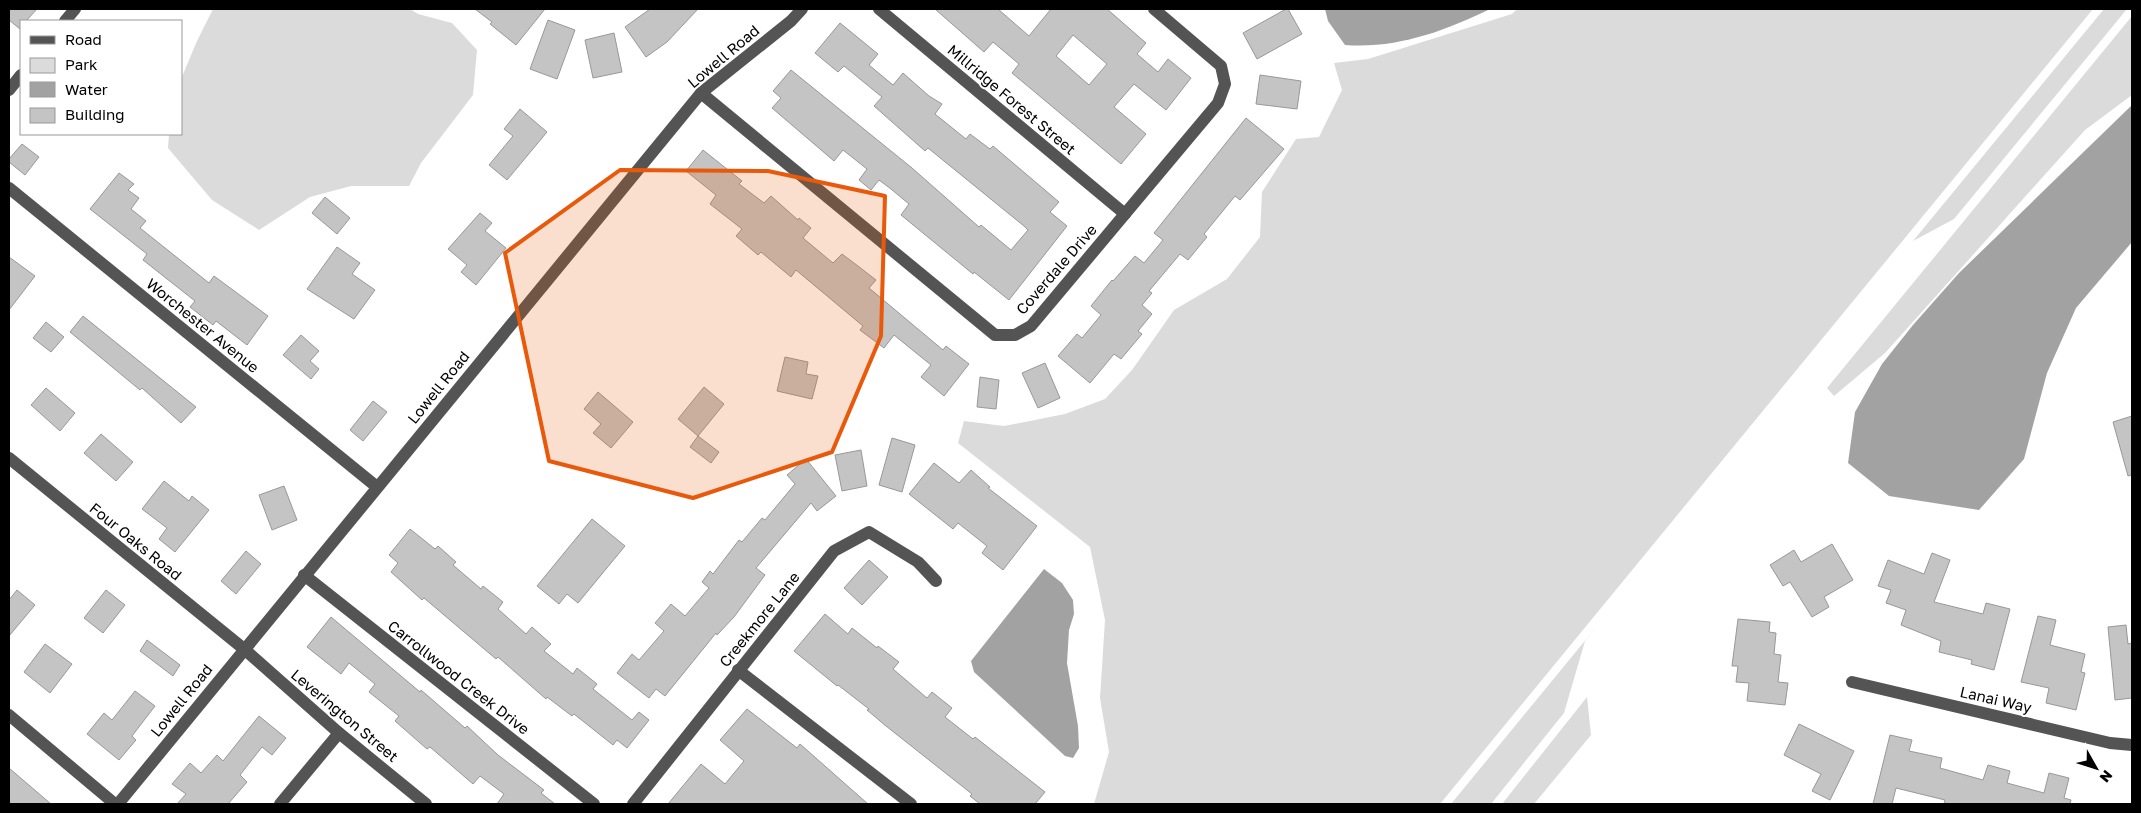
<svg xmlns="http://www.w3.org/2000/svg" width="2141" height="813" viewBox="0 0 2141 813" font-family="'Golos Text',sans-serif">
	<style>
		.green { fill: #dbdbdb }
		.water { fill: #a2a2a2 }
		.building { fill: #c4c4c4; stroke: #989898; fill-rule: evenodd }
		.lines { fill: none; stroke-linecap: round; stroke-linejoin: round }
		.minor { stroke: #545454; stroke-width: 12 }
		.marked { fill: #e8590c; fill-opacity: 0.2; stroke: #e8590c; stroke-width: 4; stroke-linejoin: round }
		.labels { text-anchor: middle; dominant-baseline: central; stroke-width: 4; stroke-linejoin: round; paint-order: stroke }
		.street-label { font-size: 15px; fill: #000; stroke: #fff }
	</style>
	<rect width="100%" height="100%" fill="#fff"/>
	<g class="green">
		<path d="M213 9H410L418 14 452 23 477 50 473 95 421 163 409 186H351L310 197 259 230 212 200 168 148 169 134H181V79L197 41Z"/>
		<path d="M1517 9H2093L1440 804H1094L1109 752 1100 698 1105 620 1090 547 958 443 964 421 1004 426 1065 414 1105 399 1132 370 1174 310 1227 279 1260 237 1262 192 1296 139 1319 137 1342 90 1334 63 1368 59 1512 14Z"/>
		<path d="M2104 9H2127L1954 219 1913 241Z"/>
		<path d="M2132 16V95L2085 130 1885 353 1834 396 1827 388Z"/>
		<path d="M1597 626 1585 641 1564 713 1491 804H1451Z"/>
		<path d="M1587 697 1591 735 1534 804H1502Z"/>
	</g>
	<g class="water">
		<path d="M1325 9H1490C1445 31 1396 49 1345 45L1328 21Z"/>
		<path d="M2132 105V242L2076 308 2047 373 2024 459 1979 510 1889 496 1848 463 1855 412 1882 364 1913 325 1959 273Z"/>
		<path d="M1044 569 1062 583 1073 600 1074 614 1069 630 1067 663 1078 726 1079 748 1073 758 1065 756 974 672 971 661Z"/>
	</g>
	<g class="building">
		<path d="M9 9H37L26 21H21L20 29 9 20Z"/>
		<path d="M475 9H545L516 45 490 24 492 22Z"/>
		<path d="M650 9H698L667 42 646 57 625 27Z"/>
		<path d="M935 9H998L1029 36 1051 9H1107L1146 43 1137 54 1158 72 1168 59 1191 78 1166 110 1134 84 1114 107 1146 134 1121 164 1012 73 1019 64 993 42 984 52ZM1073 35 1107 64 1089 85 1056 56Z"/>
		<path d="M1286 9H1288L1302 34 1257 59 1243 33Z"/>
		<path d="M548 20 575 30 557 79 530 69Z"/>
		<path d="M840 23 878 54 869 65 893 85 903 73 929 96 942 104 935 114 966 139 970 134 990 149 993 146 1059 202 1050 212 1067 226 1009 300 974 272 973 274 901 215 909 204 891 189 879 180 871 190 859 180 867 169 843 150 834 161 772 108 781 98 773 91 791 70 912 168 979 227 981 225 1011 250 1028 230 1024 226 928 148 925 151 874 106 882 97 844 66 838 72 815 53Z"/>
		<path d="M614 33 622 72 593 78 585 40Z"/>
		<path d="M1260 75 1301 81 1297 109 1256 104Z"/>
		<path d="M520 109 547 132 507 180 489 165 513 136 504 129Z"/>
		<path d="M1246 118 1284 149 1240 200 1235 196 1204 234 1207 237 1188 260 1180 254 1149 291 1152 293 1142 305 1152 314 1138 331 1142 334 1121 359 1114 354 1090 383 1058 356 1077 334 1082 338 1101 315 1091 306 1112 280 1113 281 1135 256 1144 263 1163 240 1154 233Z"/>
		<path d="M22 144 39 157 25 175 9 162V159Z"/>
		<path d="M703 150 742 181 739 184 764 203 771 196 798 220 799 218 811 228 803 238 833 263 842 254 858 266 876 280 869 288 943 350 946 346 969 364 944 396 921 377 931 365 894 335 884 348 860 330 863 326 796 270 791 277 761 252 758 255 736 236 742 229 710 204 716 195 686 171Z"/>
		<path d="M119 173 134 184 128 190 139 198 131 209 146 221 140 228 209 283 214 276 268 316 247 345 216 321 213 325 190 307 195 301 143 260 147 254 90 209Z"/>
		<path d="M325 197 350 218 337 234 312 213Z"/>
		<path d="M480 213 492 223 485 231 506 248 476 285 461 272 467 265 448 249Z"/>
		<path d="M337 247 360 263 352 274 375 290 354 319 307 289Z"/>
		<path d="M9 257 35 276 9 310Z"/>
		<path d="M83 316 196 407 181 423 142 388 140 390 70 332Z"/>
		<path d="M46 322 64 337 51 352 33 338Z"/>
		<path d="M301 335 319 351 310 361 319 369 311 379 283 355Z"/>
		<path d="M785 357 808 362 806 374 818 376 812 399 777 391Z"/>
		<path d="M1045 363 1060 398 1038 408 1022 373Z"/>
		<path d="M980 377 999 380 996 409 977 407Z"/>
		<path d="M704 387 724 404 698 436 678 419Z"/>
		<path d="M46 388 75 413 60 431 31 405Z"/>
		<path d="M598 392 633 422 611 448 593 433 601 424 584 409Z"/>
		<path d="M373 401 387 412 363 441 350 430Z"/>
		<path d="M2132 416V475L2128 476 2113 422Z"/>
		<path d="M101 434 133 462 116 481 84 453Z"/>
		<path d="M698 436 719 452 711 463 690 447Z"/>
		<path d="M892 438 915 445 902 492 879 485Z"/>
		<path d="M861 450 867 486 842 491 835 455Z"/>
		<path d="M806 459 836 496 817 511 811 503 756 568 765 575 734 617 717 635 716 633 665 696 656 689 649 698 617 673 632 654 639 660 664 631 655 623 671 604 685 616 709 588 702 582 710 571 713 574 739 540 742 542 762 518 765 520 795 484 787 475Z"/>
		<path d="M934 463 959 483 971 470 990 487 988 488 1037 526 1003 570 982 553 987 546 958 523 953 529 909 494Z"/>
		<path d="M164 481 189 501 192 496 209 510 175 552 159 539 167 528 142 509Z"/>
		<path d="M284 486 297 520 272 530 259 495Z"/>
		<path d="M592 519 625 546 578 603 567 594 559 604 537 586Z"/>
		<path d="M410 529 435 549 438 546 456 562 453 565 481 589 483 586 503 602 498 609 526 634 532 627 551 644 544 651 573 674 577 668 597 684 593 689 632 720 639 712 649 720 627 748 617 740 613 745 574 714 572 716 547 697 546 699 498 657 496 659 424 598 422 600 391 572 398 563 389 555Z"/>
		<path d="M1832 544 1853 580 1824 597 1829 607 1812 617 1790 582 1783 586 1770 565 1794 550 1801 562Z"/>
		<path d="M246 551 261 564 236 594 221 581Z"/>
		<path d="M1932 553 1950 560 1934 602 1983 614 1986 603 2010 609 1994 670 1971 664 1972 660 1939 652 1941 641 1901 625 1906 610 1886 603 1891 590 1878 586 1888 560 1924 574Z"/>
		<path d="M869 560 888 577 862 605 844 588Z"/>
		<path d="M17 590 35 605 9 636V600Z"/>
		<path d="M106 590 125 605 103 633 84 618Z"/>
		<path d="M825 614 848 634 852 628 877 648 878 646 899 662 893 669 927 698 932 692 952 708 945 717 973 739 975 737 1045 792 1035 804H980L970 796 972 794 886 726 867 710 869 709 838 685 837 686 794 651Z"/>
		<path d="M2038 616 2056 620 2050 645 2085 654 2081 672 2085 673 2076 710 2046 703 2049 688 2021 682Z"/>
		<path d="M331 617 420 692 421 690 465 728 467 726 498 755 544 790 541 793 555 804H497L504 794 480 776 473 784 430 747 427 749 395 721 399 716 369 692 375 684 349 663 341 674 307 647Z"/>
		<path d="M1738 619 1770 622 1769 632 1776 633 1774 654 1781 655 1778 682 1788 683 1785 705 1747 701 1749 683 1736 682 1738 666H1732Z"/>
		<path d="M2126 625 2128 644 2132 643V698L2115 700 2108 627Z"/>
		<path d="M147 640 180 665 173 676 140 651Z"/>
		<path d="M45 644 72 664 50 693 24 672Z"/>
		<path d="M135 691 155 706 132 736 136 740 119 760 87 734 104 713 112 720Z"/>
		<path d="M747 709 797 748 800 744 868 804H668L701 764 725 784 744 761 720 740Z"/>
		<path d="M259 716 286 738 272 755 262 747 240 775 247 782 228 804H177L186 794 172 784 190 763 201 773 217 755 223 761Z"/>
		<path d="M1799 724 1854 751 1830 800 1812 791 1821 774 1784 755Z"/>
		<path d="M1890 735 1912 740 1909 751 1942 758 1940 768 1983 780 1988 765 2010 771 2007 783 2044 793 2049 773 2069 778 2064 798 2071 800 2070 804H1944L1945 800 1896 788 1892 804H1873Z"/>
		<path d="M9 768 51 804H9Z"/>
	</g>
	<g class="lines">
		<g class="minor">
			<path d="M879 9 1125 214"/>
			<path d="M65 21 75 9"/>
			<path d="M9 90 21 75"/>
			<path d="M701 93 995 335H1015L1031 326 1218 103 1225 84 1221 66 1154 9"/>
			<path d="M9 188 377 487"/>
			<path d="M9 458 244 649 339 733 426 804"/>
			<path d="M304 575 594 804"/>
			<path d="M738 670 911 804"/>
			<path d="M1852 682 2110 743 2132 745"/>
			<path d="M9 715 115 804"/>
			<path d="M118 804 701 93 791 21 802 9"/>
			<path d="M280 804 339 733"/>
			<path d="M633 804 834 551 869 532 918 562 936 581"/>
		</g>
	</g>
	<path class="marked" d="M620 170 768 171 885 196 881 336 832 452 693 498 549 461 505 253Z"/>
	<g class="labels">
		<g class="street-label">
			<text transform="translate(723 56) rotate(-40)">Lowell Road</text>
			<text transform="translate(1012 99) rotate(40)">Millridge Forest Street</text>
			<text transform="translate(1056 269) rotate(-49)">Coverdale Drive</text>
			<text transform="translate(203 325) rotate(39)">Worchester Avenue</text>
			<text transform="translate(438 387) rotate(-51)">Lowell Road</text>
			<text transform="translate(136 541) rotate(39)">Four Oaks Road</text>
			<text transform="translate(759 619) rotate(-51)">Creekmore Lane</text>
			<text transform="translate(459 677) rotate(38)">Carrollwood Creek Drive</text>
			<text transform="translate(1996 699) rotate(13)">Lanai Way</text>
			<text transform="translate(181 700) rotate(-51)">Lowell Road</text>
			<text transform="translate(345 715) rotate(40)">Leverington Street</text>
		</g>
	</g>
	<rect width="2141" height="813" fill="none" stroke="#000000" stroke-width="20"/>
	<rect x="20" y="20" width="162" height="115" fill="#ffffff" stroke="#999999"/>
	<rect x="30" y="36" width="25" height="8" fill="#545454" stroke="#999999"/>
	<text x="65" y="45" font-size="15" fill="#000000">Road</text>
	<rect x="30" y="58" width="25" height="15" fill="#dbdbdb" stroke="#999999"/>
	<text x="65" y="70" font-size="15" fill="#000000">Park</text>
	<rect x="30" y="82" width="25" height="15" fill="#a2a2a2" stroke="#999999"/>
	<text x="65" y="95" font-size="15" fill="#000000">Water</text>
	<rect x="30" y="108" width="25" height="15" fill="#c4c4c4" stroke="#999999"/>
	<text x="65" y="120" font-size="15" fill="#000000">Building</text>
	<g transform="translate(2096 768) rotate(129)" stroke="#ffffff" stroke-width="4" paint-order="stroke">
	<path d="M0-4L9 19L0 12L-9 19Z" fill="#000000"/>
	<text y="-8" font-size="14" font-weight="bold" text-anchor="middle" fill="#000000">N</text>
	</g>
</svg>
